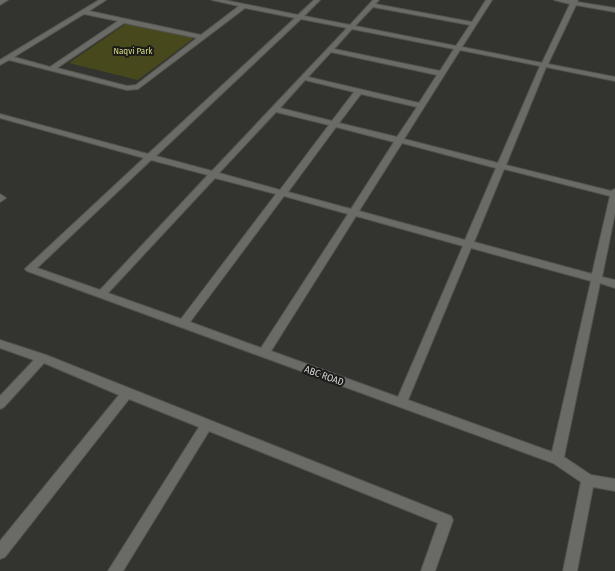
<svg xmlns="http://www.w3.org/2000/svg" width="615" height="571" viewBox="0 0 615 571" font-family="'Fira Sans Condensed',sans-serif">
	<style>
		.green { fill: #47481c }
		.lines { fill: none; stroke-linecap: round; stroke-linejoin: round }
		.street-casing { stroke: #52524f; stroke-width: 2 }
		.street { fill: #6a6b67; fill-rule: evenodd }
		.labels { text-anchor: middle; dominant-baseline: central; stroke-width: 4; stroke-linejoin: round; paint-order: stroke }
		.far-park-label { font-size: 9px; fill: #d7d981; stroke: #1b1b19 }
		.street-label { font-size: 10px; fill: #d2d2d0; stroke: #1b1b19 }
	</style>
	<rect width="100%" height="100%" fill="#333430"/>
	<path class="green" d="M127 23 194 38 138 80 69 63Z"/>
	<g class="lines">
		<g class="street-casing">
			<g id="street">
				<path d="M0 0H8L0 5Z"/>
				<path d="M99 0H106L89 11 201 35 239 6 212 0H224L298 15 314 0H320L304 16 350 25 373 0H379L375 4 472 22 486 0H492L462 47 542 63 570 4 554 0H578L577 2 615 8V12L576 5 548 64 615 77V81L546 67 506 165 611 191 615 189V213L602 277 615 280V288L600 283 564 457 591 475 615 479V491L593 487 577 571H563L581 482 553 463 27 271 25 269 27 267 144 158 0 118V114L148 154 295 18 245 8 138 89 127 90 9 60 0 65V60ZM373 7 470 25 456 46 355 26ZM84 14 118 21 50 67 14 57ZM301 19 347 28 212 171 156 156ZM124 23 197 38 136 85 127 86 57 68ZM352 29 454 49 440 71 334 49ZM460 50 540 66 498 163 404 139ZM331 52 437 75 419 103 308 77ZM305 80 354 92 332 121 280 108ZM361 94 417 107 397 137 339 123ZM276 112 329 125 280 190 219 173ZM336 127 394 142 351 209 288 192ZM402 143 496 168 465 240 359 211ZM151 160 208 175 100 290 37 268ZM504 169 610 196 592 274 474 242ZM215 178 276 194 181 319 108 293ZM284 196 348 214 261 348 190 322ZM356 216 463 246 398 397 271 351ZM471 248 591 281 552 452 408 400Z"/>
				<path d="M0 194 6 198 0 202Z"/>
				<path d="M0 340 46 355 451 516 453 520 435 571H421L438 523 209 431 123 571H108L199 427 129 399 5 557 0 559V541L119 395 44 363 4 407 0 409V396L34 360 0 348Z"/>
			</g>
		</g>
		<use href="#street" class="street"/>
	</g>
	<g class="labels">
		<g class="far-park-label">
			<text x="133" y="51">Naqvi Park</text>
		</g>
		<g class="street-label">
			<text transform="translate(324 376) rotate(20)">ABC ROAD</text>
		</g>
	</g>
</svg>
